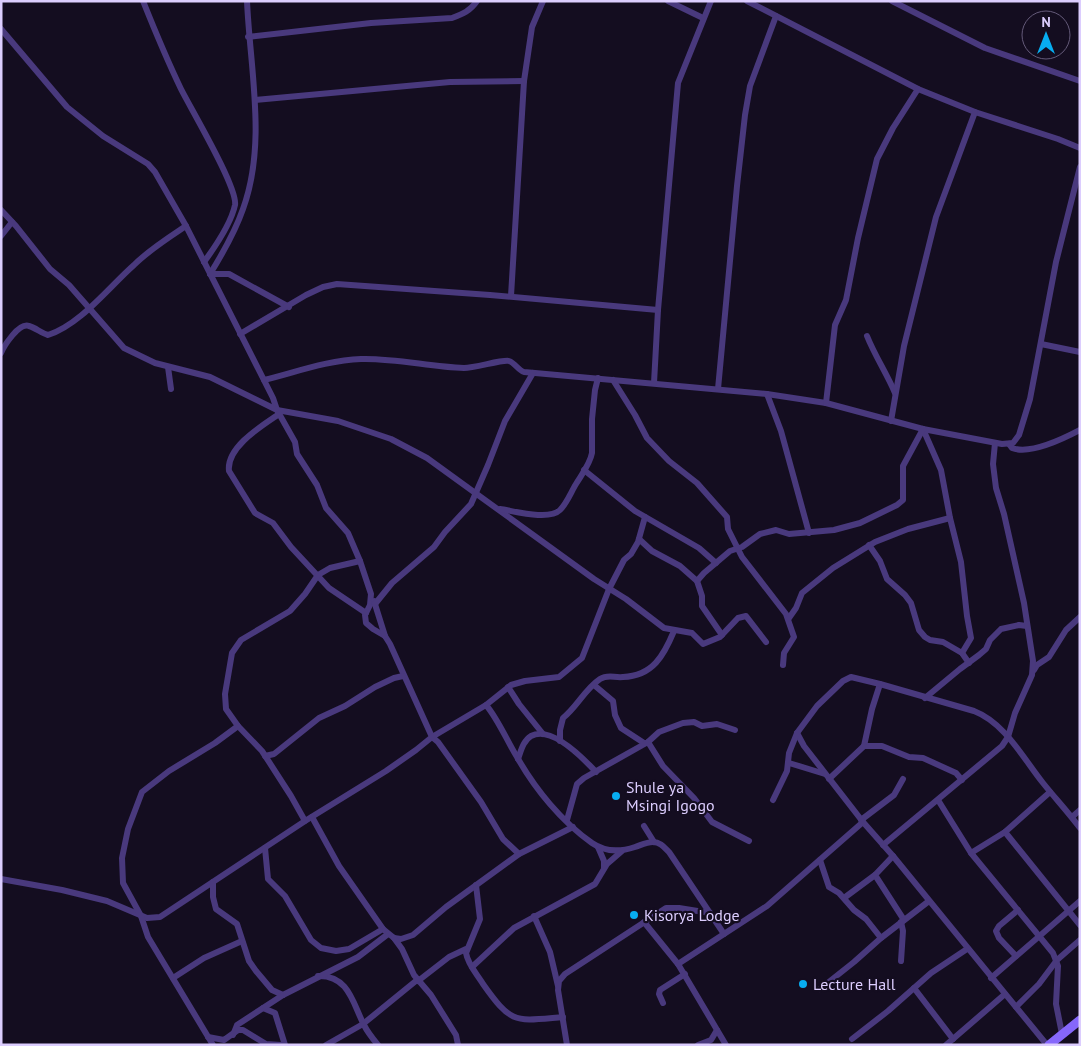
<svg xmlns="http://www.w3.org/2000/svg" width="1081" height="1046" viewBox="0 0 1081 1046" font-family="'PT Sans',sans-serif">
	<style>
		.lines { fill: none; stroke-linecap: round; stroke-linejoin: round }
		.street { stroke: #49397d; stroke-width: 6 }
		.secondary { stroke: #8667fb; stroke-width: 9 }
		.poi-dot { fill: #07adf0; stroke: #140d20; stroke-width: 2 }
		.labels { text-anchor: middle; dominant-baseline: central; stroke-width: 4.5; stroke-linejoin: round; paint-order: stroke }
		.poi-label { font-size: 16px; fill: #dccdfe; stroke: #140d20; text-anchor: start }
	</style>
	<rect width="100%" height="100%" fill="#140d20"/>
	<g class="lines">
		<g class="street">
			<path d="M143 1C155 31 167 60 181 89 191 109 238 188 235 205 231 224 215 247 204 262"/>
			<path d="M668 1 703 18"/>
			<path d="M747 1 918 89 975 112 1058 139 1080 148"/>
			<path d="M892 1 985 48 1080 81"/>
			<path d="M1 29 67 107 103 136 148 164 155 172 186 226 273 398 277 410 295 442 297 454 317 485 326 508 348 533 360 561 371 594 370 605 365 615 366 623 373 629 385 636 390 644 432 737 416 750 386 771 305 821 160 917 147 918 107 901 62 890 1 879"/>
			<path d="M248 37 371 23 452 18C463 14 470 11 477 1"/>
			<path d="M255 100 450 82 524 81"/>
			<path d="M1 210 16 226 50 269 69 285 124 348 155 363 210 377 277 410 338 421 391 439 427 458 594 579 626 599 664 628 692 633 703 644 720 637 738 618 746 616 766 642"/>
			<path d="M1 236 12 222"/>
			<path d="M210 274C223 253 235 232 243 209 267 143 250 70 247 1"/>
			<path d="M210 274H229L289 307"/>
			<path d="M511 296 524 81 532 27 543 1"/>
			<path d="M240 334 306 295 323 287 337 284 490 295 658 310"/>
			<path d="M867 336C875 356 887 374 895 393"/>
			<path d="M1041 344 1080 352"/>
			<path d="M1 353C4 346 19 322 29 326 36 328 41 333 48 335 80 325 109 287 134 265 149 250 168 238 186 226"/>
			<path d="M168 367 171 389"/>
			<path d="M264 380C296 372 329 360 361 359 396 358 430 367 464 368 475 368 504 359 509 361 515 363 518 370 524 372L767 394 826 403 923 429 1002 444 1013 443 1019 435 1030 399 1056 262 1080 167"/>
			<path d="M613 380 635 415 647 438 669 461 697 483 727 517 728 529 742 557 786 614 794 637 784 653 783 665"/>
			<path d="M654 383 658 310 678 83 711 1"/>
			<path d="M718 389 737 186 745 115 750 86 776 16"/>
			<path d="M767 394 781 431 809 533"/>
			<path d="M826 403 835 325 846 300 858 238 877 159 893 128 918 89"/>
			<path d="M279 414C263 425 226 447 229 471L255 513 273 523 291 547 329 588 366 613"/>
			<path d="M891 421 904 346 936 217 975 112"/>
			<path d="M923 429 941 470 950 518 961 562 967 616 971 638 962 653"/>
			<path d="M1009 444 1012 448C1031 455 1063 439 1080 430"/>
			<path d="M584 470 635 511 699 548 716 563"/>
			<path d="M500 509C514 511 549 521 560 510 567 503 571 492 576 484 582 474 590 464 592 453V419L595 390 598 378"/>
			<path d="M639 539 652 551 680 566 697 581 702 596V606L722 635"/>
			<path d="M869 545 880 561 887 579 905 595 911 603 919 630 925 637 930 640 943 642 962 653 969 663"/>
			<path d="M697 581 704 573 730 551 742 547 760 534 776 530 789 534 834 530 860 523 897 505 903 500V466L923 429"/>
			<path d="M374 601 385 636"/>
			<path d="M375 604 392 583 434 547 445 532 471 504 488 465 505 421 533 373"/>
			<path d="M789 618 796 608 802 593 833 568 875 542 908 529 950 518"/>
			<path d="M1034 670 1037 665 1049 657 1066 630 1080 617"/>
			<path d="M880 684 872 709 864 746H882L909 757 923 758 956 773 962 780"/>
			<path d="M594 685 613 701 615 715 621 728 644 743"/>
			<path d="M508 687 519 704 543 734"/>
			<path d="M925 698 960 669 979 655 986 649 990 640 1001 629 1019 625 1027 626"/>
			<path d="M486 705 511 685 525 681 559 677 582 658 609 589 624 560 631 554 638 542 645 517"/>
			<path d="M797 733 804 746 863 822 893 856 1047 1045"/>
			<path d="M560 741V730L563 718C577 707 585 689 600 679 608 674 614 678 623 677 653 676 664 655 674 631"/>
			<path d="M648 742 663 766 694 798 712 822 749 841"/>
			<path d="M265 756 274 754 319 718 345 706 375 687 394 678 403 676"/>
			<path d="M518 759C521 751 523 741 531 736 552 725 584 759 596 772"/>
			<path d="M789 763 825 774"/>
			<path d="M829 779 864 746"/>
			<path d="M773 800 787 771 789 753 797 733 817 706 843 681 851 677 880 684 974 711C1005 723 1023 758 1043 783 1055 798 1068 812 1080 828"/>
			<path d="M938 800 971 853 1053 953 1058 966 1056 1004 1062 1034"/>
			<path d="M312 817 339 866 383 929 394 938 401 939 413 935 446 907 519 854 573 827"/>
			<path d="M1072 817 1080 810"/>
			<path d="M567 820 577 784 584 778 648 742 659 732 683 723 694 722 702 726 717 724 735 730"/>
			<path d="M861 820 894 795 903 779"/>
			<path d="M305 821 291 796 262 751 238 726 226 709 225 694 232 653 241 640 290 611 305 594 318 575 330 568 360 561"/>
			<path d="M644 826 654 842"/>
			<path d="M1005 832 1080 925"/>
			<path d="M883 845 1002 746 1008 737 1015 713 1032 675 1033 661 1024 603 1004 514 996 488 993 464 995 443"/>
			<path d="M598 847 604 861V868"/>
			<path d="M265 848 268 879 285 896 311 940 321 948 336 951 349 949 383 929"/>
			<path d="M971 853 1005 832 1050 792"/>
			<path d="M519 854 503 839 481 802 438 742 432 737 486 705C498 719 507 741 517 757 535 789 562 822 592 843 605 852 620 852 635 847 641 845 647 842 653 842 660 842 664 847 669 852L724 934"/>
			<path d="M893 856 875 875 904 920"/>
			<path d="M820 860 829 887 839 893 854 910 866 919 881 938"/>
			<path d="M213 882V897L216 909 237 924 249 961 256 971 272 990 283 995"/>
			<path d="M476 885 480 919 466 953C468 965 477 974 483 984 512 1025 515 1021 563 1017"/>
			<path d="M844 898 875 875"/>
			<path d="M534 916 550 952 558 986"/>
			<path d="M644 922 678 964 726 1045"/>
			<path d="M901 922 903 931 901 961"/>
			<path d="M394 938 402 949 414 975 431 995 456 1035 458 1045"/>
			<path d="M1016 956 999 938 996 931 999 926 1018 910"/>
			<path d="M678 964 767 906 863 822"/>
			<path d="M472 967 514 928 595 884 607 864 622 851"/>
			<path d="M318 976C349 975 353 1004 364 1025 368 1033 373 1039 378 1045"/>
			<path d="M173 978 204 958 242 941"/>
			<path d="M991 978 1080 901"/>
			<path d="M418 981 449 957 466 949"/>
			<path d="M914 988 953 1039"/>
			<path d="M820 989 854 962 881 938 929 901"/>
			<path d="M663 1003 659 994 660 990 685 974"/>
			<path d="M1016 1007 1039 984 1057 960 1080 940"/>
			<path d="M263 1008 275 1013 285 1045"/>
			<path d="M233 1035 237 1025 283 995 358 957 388 934"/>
			<path d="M208 1037 224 1040 238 1030H243L266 1044 281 1045"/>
			<path d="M852 1039 888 1011 931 973 967 949"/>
			<path d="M213 1045 148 937 141 916 123 883 122 858 128 829 142 792 169 771 215 743 238 726"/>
			<path d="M326 1045 363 1024 417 980"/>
			<path d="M567 1045 558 990 559 981 565 974 666 908H679L710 913"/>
			<path d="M698 1045 711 1040 717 1030"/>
			<path d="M946 1045 1005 994"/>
		</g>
		<path class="secondary" d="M1049 1045 1080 1020"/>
	</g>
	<g class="poi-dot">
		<circle cx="616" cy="796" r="5"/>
		<circle cx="634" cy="915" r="5"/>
		<circle cx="803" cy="984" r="5"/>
	</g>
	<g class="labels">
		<g class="poi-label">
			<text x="626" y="787">Shule ya<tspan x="626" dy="18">Msingi Igogo</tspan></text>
			<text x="644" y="915">Kisorya Lodge</text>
			<text x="813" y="984">Lecture Hall</text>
		</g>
	</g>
	<rect width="1081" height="1046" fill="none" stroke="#dccdfe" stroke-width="5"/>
	<g transform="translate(1046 35)"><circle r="24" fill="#140d20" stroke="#645a79"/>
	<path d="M0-4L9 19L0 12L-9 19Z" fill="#07adf0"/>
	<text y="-8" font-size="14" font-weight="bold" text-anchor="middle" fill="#dccdfe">N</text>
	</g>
</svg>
